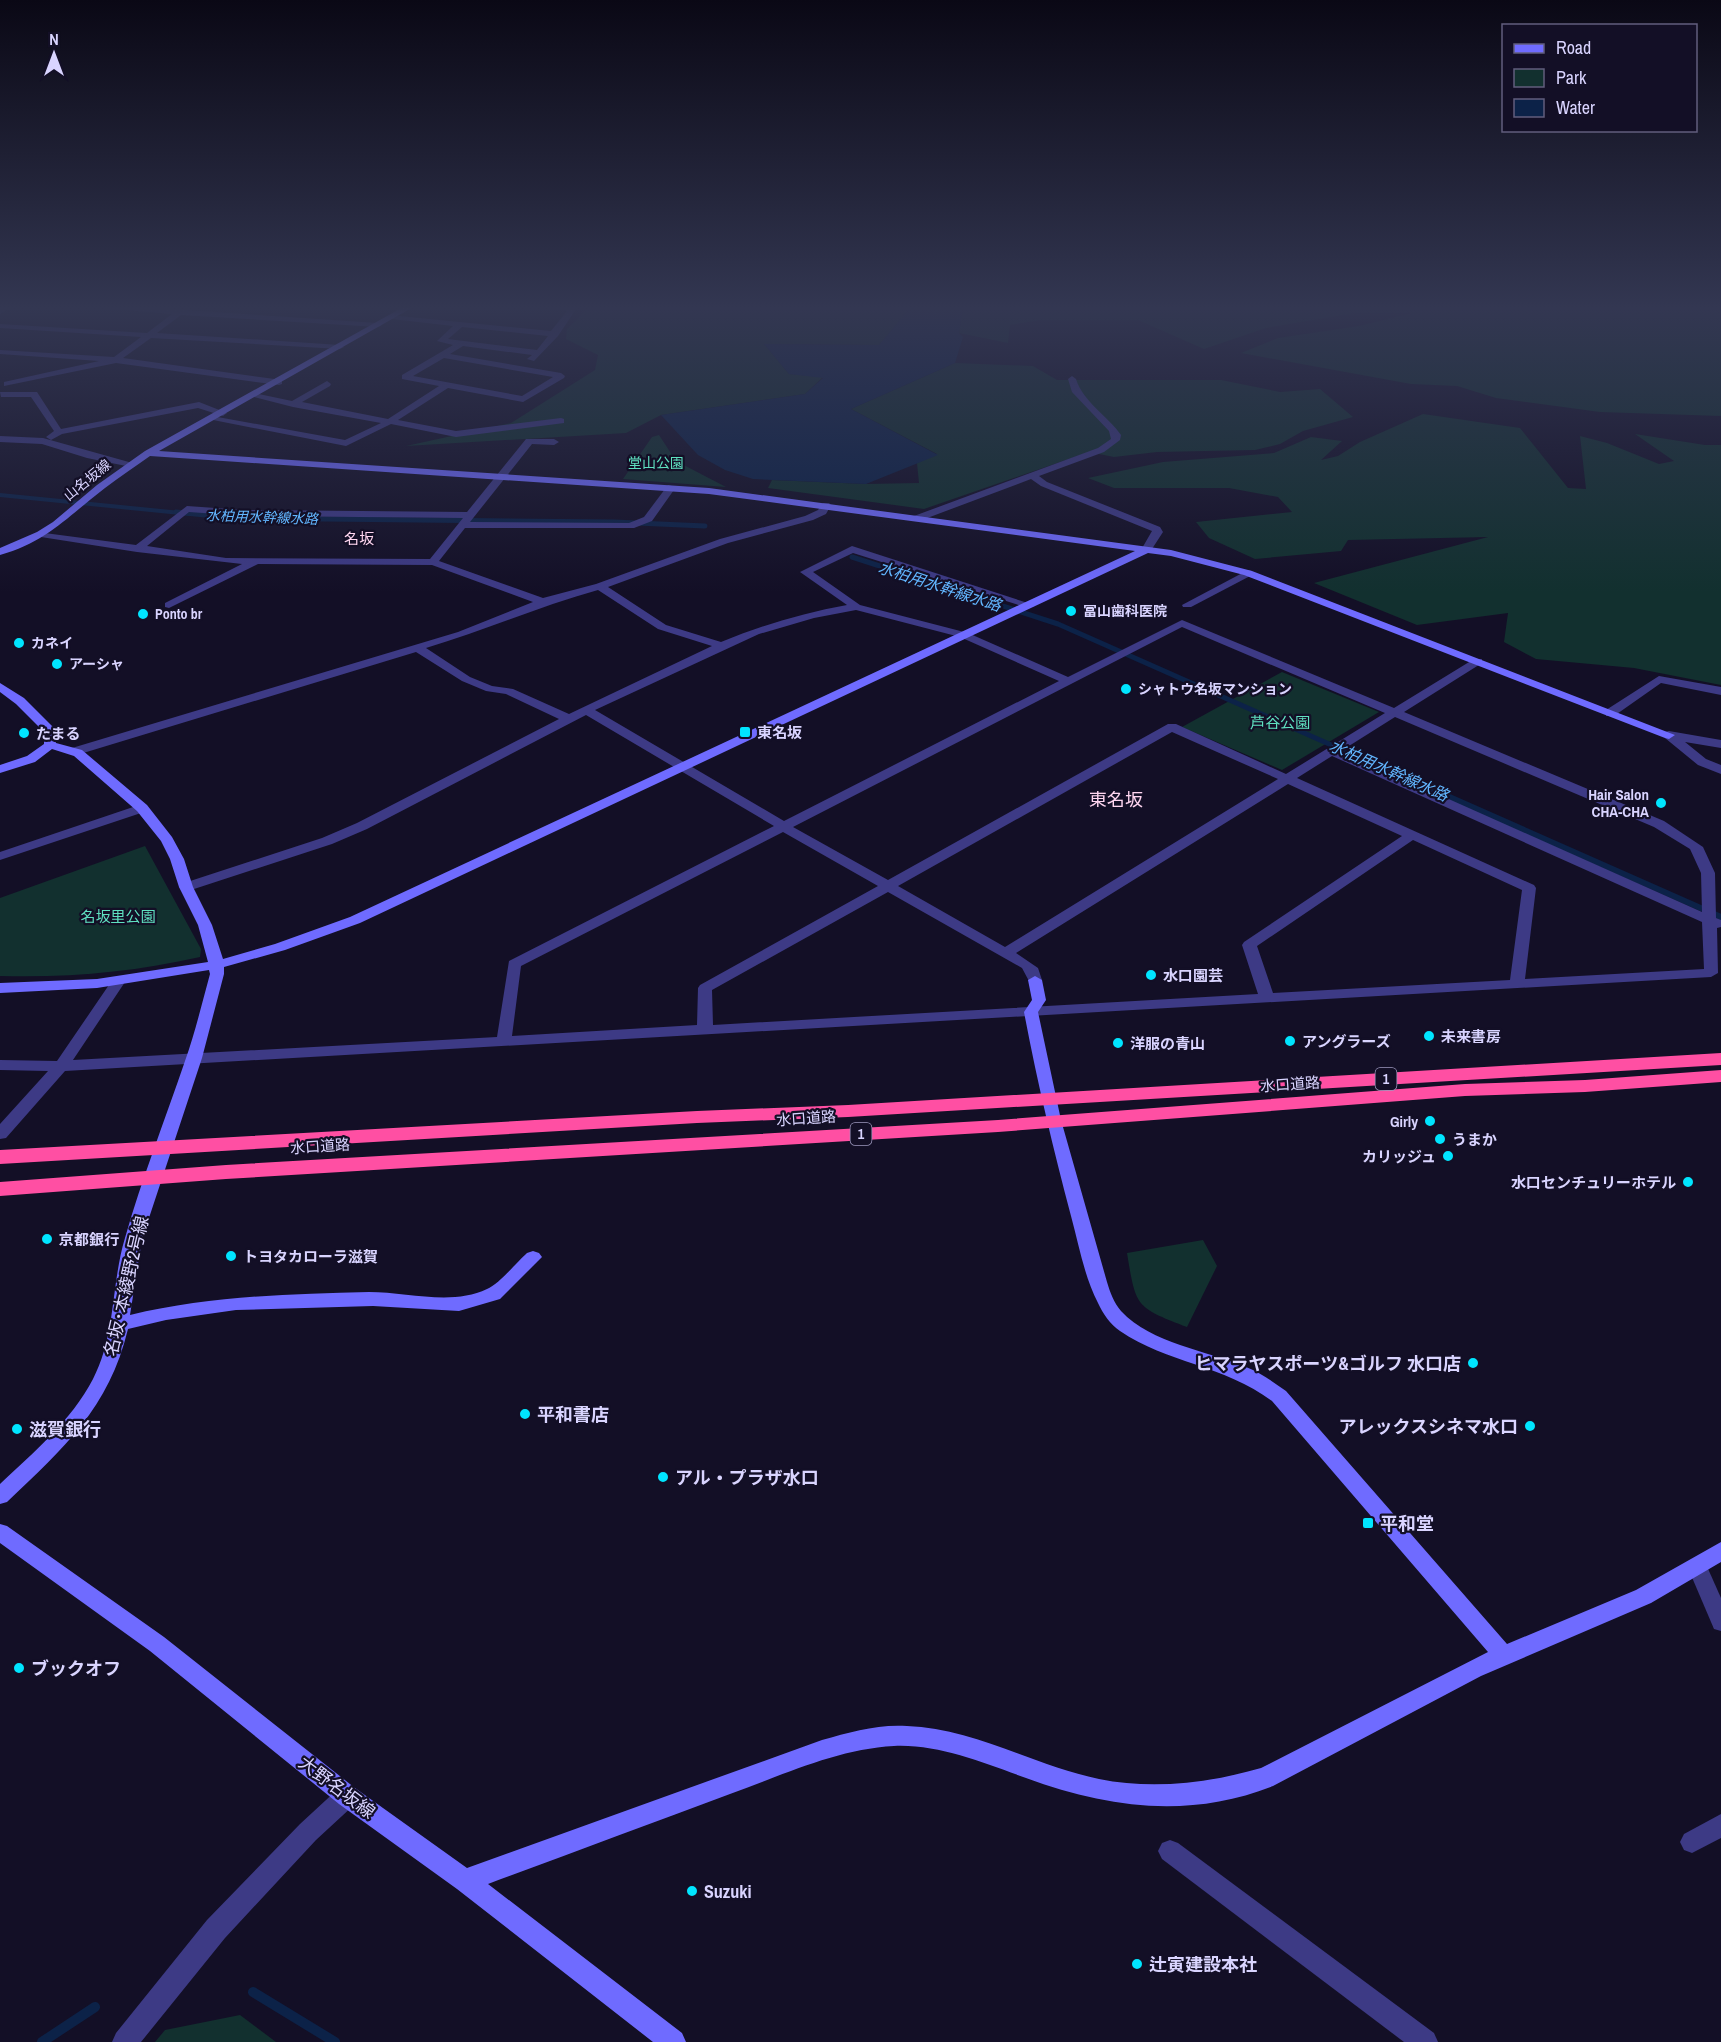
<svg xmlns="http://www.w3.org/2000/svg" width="1721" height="2042" viewBox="0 0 1721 2042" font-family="'Archivo Narrow','Noto Sans JP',sans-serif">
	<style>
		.green { fill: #12302f }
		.water { fill: #0c2248 }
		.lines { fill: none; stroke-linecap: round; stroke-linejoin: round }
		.stream-far3 { stroke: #0c2248; stroke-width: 4 }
		.stream-far2 { stroke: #0c2248; stroke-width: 5 }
		.stream-far1 { stroke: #0c2248; stroke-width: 6 }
		.stream { stroke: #0c2248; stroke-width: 10 }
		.street { fill: #3d3a85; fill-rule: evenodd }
		.secondary { fill: #6f6bff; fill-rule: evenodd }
		.highway { fill: #ff4fa3; fill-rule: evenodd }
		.poi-dot { fill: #00e5ff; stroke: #130f26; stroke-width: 2 }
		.labels { text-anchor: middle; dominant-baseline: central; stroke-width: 4.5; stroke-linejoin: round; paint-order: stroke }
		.far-park-label { font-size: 14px; fill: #5fe0c0; stroke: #130f26 }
		.far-street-label { font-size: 14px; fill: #d9d4ff; stroke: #130f26 }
		.far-water-label { font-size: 14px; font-style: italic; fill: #62b6ff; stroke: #130f26 }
		.far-poi-label { font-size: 14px; font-weight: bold; fill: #d9d4ff; stroke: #130f26; text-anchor: start }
		.shield { fill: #130f26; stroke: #9e99be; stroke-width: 1.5 }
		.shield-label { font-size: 14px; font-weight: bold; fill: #d9d4ff }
		.far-quarter-label { font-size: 15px; fill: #ffd6f0; stroke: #130f26 }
		.park-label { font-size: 15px; fill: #5fe0c0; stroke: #130f26 }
		.poi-label { font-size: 15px; font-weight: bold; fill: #d9d4ff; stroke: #130f26; text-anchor: start }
		.street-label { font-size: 15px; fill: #d9d4ff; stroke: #130f26 }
		.water-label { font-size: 16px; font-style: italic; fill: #62b6ff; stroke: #130f26 }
		.quarter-label { font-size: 18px; fill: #ffd6f0; stroke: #130f26 }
		.near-street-label { font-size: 18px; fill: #d9d4ff; stroke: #130f26 }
		.near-poi-label { font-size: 18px; font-weight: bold; fill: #d9d4ff; stroke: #130f26; text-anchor: start }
	</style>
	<rect width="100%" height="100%" fill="#130f26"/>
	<g class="green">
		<path d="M590 306H912L879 345 764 344 789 374 823 377 805 394 661 415 626 433 406 446 511 423 595 370 598 355 566 339 567 329Z"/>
		<path d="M963 306H1721V416L1600 412 1496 398 1457 386 1411 384 1241 353 1278 338 1359 326 1412 313H1355L1266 328 1204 349 1138 320H1040L1010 325 1008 343 959 333Z"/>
		<path d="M955 363 1033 366 1057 380H1221L1280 392 1320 389 1353 417 1303 431 1280 444 1255 450 1157 452 1114 457 1089 452 924 509 768 488 772 480 866 484 919 483 917 463 937 454 851 409Z"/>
		<path d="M1423 414 1520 428 1568 488 1586 489 1580 436 1607 443 1659 464 1674 461 1635 434 1705 445H1721V685L1634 668 1536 659 1504 642 1508 613 1417 625 1314 583 1488 537 1348 540 1341 551 1255 559 1209 538 1196 522 1292 512 1278 497 1229 488H1114L1088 478 1163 462 1274 453 1311 437 1342 441 1321 460 1338 456 1360 442Z"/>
		<path d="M659 435 676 461 726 487 623 479 652 437Z"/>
		<path d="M1282 672 1379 712 1282 770 1182 727Z"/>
		<path d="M145 846 201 949 200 957C134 972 68 978 0 976V898Z"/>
		<path d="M1203 1240 1217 1266 1187 1327C1135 1307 1136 1307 1127 1253Z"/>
		<path d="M240 2015 276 2042H155L165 2030Z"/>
	</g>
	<path class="water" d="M912 306H963L959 333 963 337 955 363 851 409 938 455 866 484 753 479 725 470 698 455 661 415 805 394 823 378 789 374 764 344 879 345Z"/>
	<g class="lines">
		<path class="stream-far3" d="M0 495 191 514"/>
		<g class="stream-far2">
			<path d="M176 512 234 518 614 522 705 526"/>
			<path d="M852 557 1058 624 1399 775"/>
		</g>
		<path class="stream-far1" d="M1395 773 1721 917"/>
		<g class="stream">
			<path d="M253 1992 335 2042"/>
			<path d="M42 2042 95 2007"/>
		</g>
		<g class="street">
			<path d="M3 306H13L0 314V308Z"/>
			<path d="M79 306H124L378 323 382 325 378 327 181 315 157 333 340 345 344 347 340 349 151 338 123 358 282 380V384L279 385 116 363 4 386V382L99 361 0 354V350L114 357 141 337 0 328V324L147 333 172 314Z"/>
			<path d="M539 306H569L576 309 558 336 534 361 527 359 532 355 463 346 450 354 561 373 565 376 564 378 523 402 448 388 398 420 456 431 561 418 564 419V423L456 437 391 424 346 446 208 419 212 416 345 440 381 423 293 407 250 396 254 393 292 401 327 381 331 384 330 386 302 402 388 419 439 386 402 379V375L453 345 437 341 453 326 392 319 388 317 389 315 551 331 567 311ZM462 327 548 336 537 350 448 339ZM444 358 553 377 522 396 413 376Z"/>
			<path d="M1072 376 1076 379C1083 402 1108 416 1121 435L1120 440 1104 452 1039 476 1047 482 1160 527 1163 532 1150 552 1141 550 1152 531 1041 486 1031 479 922 520H914V516L1098 448 1111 439 1109 431 1072 392 1068 379Z"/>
			<path d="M0 392H37L61 429 199 402 227 413 223 416 198 408 62 434 51 440 46 437 54 431 31 397H1Z"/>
			<path d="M0 436 43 438 136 464 131 467 87 458 42 444 0 442Z"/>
			<path d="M526 439H554L559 442 554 445 532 444 470 522 629 523 644 517 668 485 676 487 652 521 634 528H465L439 561 543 598 596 584 720 539 805 516 818 510 823 503H829L831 505 826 514 813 520 728 543 608 587 666 625 721 642C762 625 803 613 847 605L800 572 852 546 1034 605 1033 607H1025L853 553 813 572 860 605 968 633 1068 677 1182 620 1394 708 1474 659H1482V663L1404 712 1664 821 1703 847 1715 873 1716 918 1721 920V927L1717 928 1718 973 1711 977 65 1071 6 1138 0 1139V1124L48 1071 0 1070V1060L57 1061 113 979 118 978 125 982 73 1060 497 1037 509 961 774 826 586 715 367 829 332 844 191 890H181L179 887 181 884 322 838 357 823 559 719 506 694 486 691 462 681 416 652 80 754 76 755 70 751 72 748 458 632 533 602 432 565 258 564 169 608 165 607V603L242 564 137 552 41 537 37 536V532L136 545 187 506 244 510 467 512ZM189 512 244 516 463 518 430 559 226 558 147 546ZM598 590 658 629 712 646 569 714 513 689 492 686 470 677 426 648C484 631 540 606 598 590ZM856 610 960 637 1059 681 784 821 595 710 759 634 814 618ZM1182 627 1385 713 1286 774 1176 724H1168L888 880 793 827ZM1395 717 1654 827 1690 849 1701 873 1702 912 1341 751ZM1172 732 1278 779 1005 947 898 886ZM1332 756 1702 922 1704 969 1525 979 1536 888 1534 885 1297 778ZM1288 784 1402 836 1244 942 1242 945 1258 994 713 1025 712 990 888 892 1022 968 1030 983H1040L1042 980 1038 968 1016 953ZM783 832 878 886 700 985 698 988 697 1025 512 1036 521 966ZM1413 840 1522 890 1510 980 1273 993 1257 946Z"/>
			<path d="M1248 570 1252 571V575L1191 607H1183L1182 605Z"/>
			<path d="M1659 676 1721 687V695L1661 683 1614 716H1606V710Z"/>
			<path d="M1669 731 1721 740V748L1685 742 1706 759 1721 765V774L1698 765 1665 738V732Z"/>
			<path d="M142 804 148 808 147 811 0 860V852Z"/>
			<path d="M1698 1559 1705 1562 1721 1598V1631L1714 1629 1688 1568 1691 1562Z"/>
			<path d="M347 1785 355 1788 358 1796 355 1804 316 1840 225 1938 141 2042H112L116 2033 207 1920 300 1824 339 1788Z"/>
			<path d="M1721 1814V1838L1692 1853 1684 1850 1680 1842 1684 1834Z"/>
			<path d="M1170 1840 1178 1843 1434 2033 1438 2042H1404L1162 1859 1158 1851 1162 1843Z"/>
		</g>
		<g class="secondary">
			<path d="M405 306H415L159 451 709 488 1171 550 1252 571 1675 735 1669 739 1665 738 1244 575 1171 556 1148 553 360 923 285 950 224 967V974L202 1058 142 1239 130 1315C210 1296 288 1294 369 1292 407 1292 452 1306 487 1289 499 1284 516 1263 527 1253L533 1251 539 1253 542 1257 500 1299 459 1311 373 1306 236 1310 166 1320 128 1329C109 1408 64 1448 7 1502L0 1504V1484C34 1452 71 1421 93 1379 116 1335 111 1284 125 1238 142 1178 165 1120 185 1061 195 1033 202 1003 210 974L209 970 97 988 0 993V983L97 979 208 962 198 925 179 887 170 859 161 841 137 811 74 756 52 749 35 762 0 773V765L27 756 44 744V732L16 704 0 692V683L24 698 54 728 56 743 82 750 147 805 172 837 184 859 193 887 212 925 223 959 275 944 350 917 1135 551 709 494 150 456C135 467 119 477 105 488 68 516 47 542 0 555V548L37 532 53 522 97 485 145 451Z"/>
			<path d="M1035 976 1042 980 1046 1000 1038 1012 1061 1120 1107 1282C1110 1292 1114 1303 1121 1311 1152 1344 1206 1350 1246 1367 1261 1373 1273 1382 1286 1391L1507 1644 1636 1590 1721 1542V1562L1651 1603 1481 1676 1273 1786C1189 1819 1108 1808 1026 1778 984 1763 939 1744 894 1746 837 1749 783 1775 730 1794 649 1824 569 1854 488 1884L682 2033 686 2042H653L457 1889 339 1804 150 1651 0 1543V1524L7 1526 164 1637 355 1788 467 1868 822 1740C850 1732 878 1724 907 1726 974 1728 1034 1766 1099 1779 1153 1790 1209 1783 1261 1768L1488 1652 1272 1401C1224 1365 1167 1363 1120 1331 1110 1324 1103 1314 1098 1303 1084 1276 1079 1245 1071 1216 1053 1148 1037 1081 1024 1012L1032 1000 1028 980Z"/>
		</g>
		<g class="highway">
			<path d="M1721 1053V1065L848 1117 697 1123 0 1164V1150L697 1111 848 1105Z"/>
			<path d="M1721 1070V1082L1585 1092 1465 1096 998 1132 226 1179 0 1196V1182L226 1165 998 1120 1465 1084 1585 1080Z"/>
		</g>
	</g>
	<linearGradient id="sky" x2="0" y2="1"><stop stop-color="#0a0815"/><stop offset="0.52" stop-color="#333752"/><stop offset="1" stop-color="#333752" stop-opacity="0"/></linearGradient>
	<rect width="1721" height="592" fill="url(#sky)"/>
	<g class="poi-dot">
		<circle cx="1071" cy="611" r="6"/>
		<circle cx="143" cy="614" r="6"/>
		<circle cx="19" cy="643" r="6"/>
		<circle cx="57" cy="664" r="6"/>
		<circle cx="1126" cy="689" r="6"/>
		<rect x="739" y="726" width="12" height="12" rx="3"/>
		<circle cx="24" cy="733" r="6"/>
		<circle cx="1661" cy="803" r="6"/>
		<circle cx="1151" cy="975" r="6"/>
		<circle cx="1429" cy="1036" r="6"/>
		<circle cx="1290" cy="1041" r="6"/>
		<circle cx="1118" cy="1043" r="6"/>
		<circle cx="1430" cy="1121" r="6"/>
		<circle cx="1440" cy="1139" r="6"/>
		<circle cx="1448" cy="1156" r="6"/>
		<circle cx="1688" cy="1182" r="6"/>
		<circle cx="47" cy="1239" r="6"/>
		<circle cx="231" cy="1256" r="6"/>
		<circle cx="1473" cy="1363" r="6"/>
		<circle cx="525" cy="1414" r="6"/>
		<circle cx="1530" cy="1426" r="6"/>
		<circle cx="17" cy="1429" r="6"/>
		<circle cx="663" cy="1477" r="6"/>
		<rect x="1362" y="1517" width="12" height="12" rx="3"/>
		<circle cx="19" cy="1668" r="6"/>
		<circle cx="692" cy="1891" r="6"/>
		<circle cx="1137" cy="1964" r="6"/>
	</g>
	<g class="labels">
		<g class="far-park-label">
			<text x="656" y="463">堂山公園</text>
		</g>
		<g class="far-street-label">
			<text transform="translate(87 480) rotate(-39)">山名坂線</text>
		</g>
		<g class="far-water-label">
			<text transform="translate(262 517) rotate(2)">水柏用水幹線水路</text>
		</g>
		<g class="far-poi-label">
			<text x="1083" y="611">冨山歯科医院</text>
			<text x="155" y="614">Ponto br</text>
			<text x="31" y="643">カネイ</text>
			<text x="69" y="664">アーシャ</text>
			<text x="1138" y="689">シャトウ名坂マンション</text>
		</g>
		<g class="shield">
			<rect x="1375.5" y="1068" width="21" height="22" rx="4.5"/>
			<rect x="850.5" y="1123" width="21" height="22" rx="4.5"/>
		</g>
		<g class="shield-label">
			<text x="1386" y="1079">1</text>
			<text x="861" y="1134">1</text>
		</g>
		<g class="far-quarter-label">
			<text x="359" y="538">名坂</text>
		</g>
		<g class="park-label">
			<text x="1280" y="722">芦谷公園</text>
			<text x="118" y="916">名坂里公園</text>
		</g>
		<g class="poi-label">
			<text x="757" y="732">東名坂</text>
			<text x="36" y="733">たまる</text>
			<text x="1649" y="794" text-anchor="end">Hair Salon<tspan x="1649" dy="17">CHA-CHA</tspan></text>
			<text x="1163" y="975">水口園芸</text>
			<text x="1441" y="1036">未来書房</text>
			<text x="1302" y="1041">アングラーズ</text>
			<text x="1130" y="1043">洋服の青山</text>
			<text x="1418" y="1121" text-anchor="end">Girly</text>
			<text x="1452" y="1139">うまか</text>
			<text x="1436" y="1156" text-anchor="end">カリッジュ</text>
			<text x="1676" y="1182" text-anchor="end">水口センチュリーホテル</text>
			<text x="59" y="1239">京都銀行</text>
			<text x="243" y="1256">トヨタカローラ滋賀</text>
		</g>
		<g class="street-label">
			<text transform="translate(1290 1084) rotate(-4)">水口道路</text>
			<text transform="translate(806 1118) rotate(-4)">水口道路</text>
			<text transform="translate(320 1146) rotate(-4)">水口道路</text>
		</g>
		<g class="water-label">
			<text transform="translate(940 586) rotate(18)">水柏用水幹線水路</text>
			<text transform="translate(1389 770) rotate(24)">水柏用水幹線水路</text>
		</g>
		<g class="quarter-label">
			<text x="1116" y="799">東名坂</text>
		</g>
		<g class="near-street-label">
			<text transform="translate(126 1286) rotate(-77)">名坂･本綾野2号線</text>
			<text transform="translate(337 1787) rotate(37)">大野名坂線</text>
		</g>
		<g class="near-poi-label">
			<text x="1461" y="1363" text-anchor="end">ヒマラヤスポーツ&amp;ゴルフ 水口店</text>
			<text x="537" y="1414">平和書店</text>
			<text x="1518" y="1426" text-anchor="end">アレックスシネマ水口</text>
			<text x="29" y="1429">滋賀銀行</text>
			<text x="675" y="1477">アル・プラザ水口</text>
			<text x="1380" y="1523">平和堂</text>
			<text x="31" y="1668">ブックオフ</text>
			<text x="704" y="1891">Suzuki</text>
			<text x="1149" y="1964">辻寅建設本社</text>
		</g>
	</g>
	<rect x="1502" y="24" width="195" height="108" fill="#130f26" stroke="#625e7d" stroke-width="1.5"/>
	<rect x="1514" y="44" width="30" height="9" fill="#6f6bff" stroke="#625e7d" stroke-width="1.5"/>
	<text x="1556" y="54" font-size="18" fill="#d9d4ff">Road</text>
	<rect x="1514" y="69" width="30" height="18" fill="#12302f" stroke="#625e7d" stroke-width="1.5"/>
	<text x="1556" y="84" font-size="18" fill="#d9d4ff">Park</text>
	<rect x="1514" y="99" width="30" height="18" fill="#0c2248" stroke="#625e7d" stroke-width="1.5"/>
	<text x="1556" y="114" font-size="18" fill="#d9d4ff">Water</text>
	<g transform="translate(54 54)" stroke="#130f26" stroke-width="4.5" paint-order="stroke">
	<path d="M0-4.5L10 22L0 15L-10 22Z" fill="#d9d4ff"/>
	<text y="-9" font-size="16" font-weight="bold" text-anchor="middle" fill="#d9d4ff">N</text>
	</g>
</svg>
